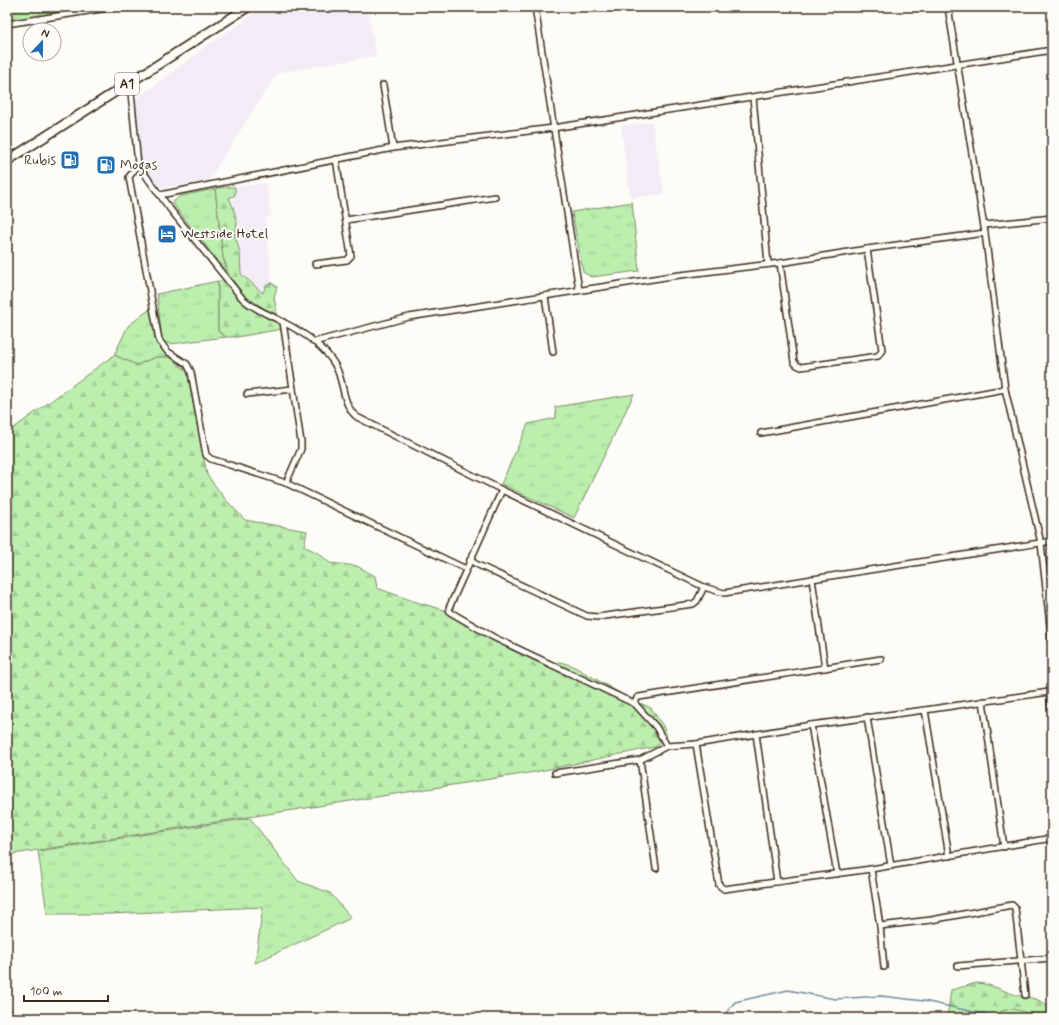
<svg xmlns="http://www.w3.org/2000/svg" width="1059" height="1025" viewBox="0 0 1059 1025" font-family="Mynerve,sans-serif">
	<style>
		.built { fill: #f2ecf7 }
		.grass { fill: url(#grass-tufts); stroke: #7c8c66 }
		.forest { fill: url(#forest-firs); stroke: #7c8c66 }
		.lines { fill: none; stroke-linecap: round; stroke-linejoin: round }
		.stream { stroke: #708b9e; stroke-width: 1.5 }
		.minor-casing { stroke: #3b2a1e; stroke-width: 8 }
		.trunk-casing { stroke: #3b2a1e; stroke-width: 11 }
		.minor { stroke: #fdfcf7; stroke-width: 5 }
		.trunk { stroke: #fdfcf7; stroke-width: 8 }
		.labels { text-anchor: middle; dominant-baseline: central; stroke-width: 4; stroke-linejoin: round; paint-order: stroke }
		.shield { fill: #fdfcf7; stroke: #75695f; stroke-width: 1 }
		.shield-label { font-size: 13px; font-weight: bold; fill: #3b2a1e }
		.poi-label { font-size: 14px; fill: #3b2a1e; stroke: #fdfcf7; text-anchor: start }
	</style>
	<defs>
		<pattern id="grass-tufts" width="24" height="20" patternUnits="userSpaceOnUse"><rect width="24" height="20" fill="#bceeae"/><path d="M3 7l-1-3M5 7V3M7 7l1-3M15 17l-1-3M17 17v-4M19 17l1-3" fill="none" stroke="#a2cc95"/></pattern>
		<pattern id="forest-firs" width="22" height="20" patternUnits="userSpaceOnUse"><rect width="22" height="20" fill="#bceeae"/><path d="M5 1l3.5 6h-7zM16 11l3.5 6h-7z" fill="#a2cc95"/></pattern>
	</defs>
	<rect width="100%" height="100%" fill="#fdfcf7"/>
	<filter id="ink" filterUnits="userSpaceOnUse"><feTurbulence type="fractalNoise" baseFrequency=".025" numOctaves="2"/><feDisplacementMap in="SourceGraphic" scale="8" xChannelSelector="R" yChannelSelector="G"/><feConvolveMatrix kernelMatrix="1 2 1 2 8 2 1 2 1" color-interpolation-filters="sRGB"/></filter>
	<g filter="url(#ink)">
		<g class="built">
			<path d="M264 7H367L376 56 277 73 208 181 162 188 144 171 135 100 207 46Z"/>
			<path d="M652 122 664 194 631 198 621 126Z"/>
			<path d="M266 183 271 217 265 218 272 283 266 285 264 293 241 274 240 252 235 236 237 223 229 198 235 195V187Z"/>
		</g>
		<g class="grass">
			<path d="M7 7H125L7 26Z"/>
			<path d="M215 189 223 257 228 274 172 203 180 196Z"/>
			<path d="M632 202 639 271 591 277 583 272 572 212Z"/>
			<path d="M218 281V331L226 337 170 344 162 341 157 294Z"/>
			<path d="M150 309 156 344 170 357H156L137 365 114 355 128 326Z"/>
			<path d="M634 394 574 518 501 484 528 424 556 418 555 407Z"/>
			<path d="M250 818 298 881 330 893 351 918 255 963 263 907 111 914H47L38 851Z"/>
			<path d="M1014 1008 1034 1014 1052 1013V1018H993L998 1012Z"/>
		</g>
		<g class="forest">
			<path d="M224 187H235V195L229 198 233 207 237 223 235 236 240 252 241 274 263 293 266 285 272 283 277 287 274 297 277 314 265 309 244 295 228 274 223 257 215 189Z"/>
			<path d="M218 281H224L247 307 280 323 282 329 237 337H226L218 331Z"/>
			<path d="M114 355 137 365 156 357H170L187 371 207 475 226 500 245 520 307 531 304 546 318 553 330 563 357 566 375 576 377 588 413 601 444 610 493 641 542 664 560 662 573 666 625 696 651 708 663 726 667 736 655 747 535 772 7 855V433Z"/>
			<path d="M977 983C991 984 1003 991 1016 995 1023 997 1031 997 1038 1000 1043 1002 1046 1005 1052 1006V1013C1046 1014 1039 1015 1033 1014 1017 1011 1007 1003 993 1018H947L951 990Z"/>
		</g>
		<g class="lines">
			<path class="stream" d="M722 1018 735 1002 788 990 835 999 881 996 924 1001 1002 1018"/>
			<g class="minor-casing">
				<g id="minor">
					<path d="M535 7 579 290"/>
					<path d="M948 7 985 233 1005 389 1041 543 1052 644"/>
					<path d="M7 24 114 7"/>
					<path d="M130 82 138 165 170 209 242 298C253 309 268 314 281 321 301 331 324 346 335 365 345 382 341 404 357 417L502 490 704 587 724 593 1052 541"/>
					<path d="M383 85 393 148"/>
					<path d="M753 97 768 264"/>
					<path d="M138 165 129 177 159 340 167 351 187 364 191 372 206 455 211 459 286 483 466 569"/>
					<path d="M160 195 393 148 553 128 1052 50"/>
					<path d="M346 220 495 197"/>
					<path d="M984 225 1052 218"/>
					<path d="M780 263 794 362 797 365 801 367 878 356 882 350 867 249"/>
					<path d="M315 264 347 260 351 256 336 159"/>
					<path d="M545 296 553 352"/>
					<path d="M283 322 301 442V449L286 483"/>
					<path d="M314 342 409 317 672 276 780 263 867 249 985 233"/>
					<path d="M247 394 293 389"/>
					<path d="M761 433 1005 389"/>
					<path d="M502 490 449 608 450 612 493 637 635 704 656 727 667 746"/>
					<path d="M470 560 476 564 587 616 598 617 693 604 697 601 704 587"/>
					<path d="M812 579 825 668"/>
					<path d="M1052 686 1049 692 1052 715"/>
					<path d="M983 701 1004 847"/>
					<path d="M635 704 637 698 639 697 881 659"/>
					<path d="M925 710 949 856"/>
					<path d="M867 717 891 866"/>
					<path d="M811 725 837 874"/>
					<path d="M756 734 777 882"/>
					<path d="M696 744 719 885 724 889 871 869 1052 838"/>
					<path d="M640 760 656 868"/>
					<path d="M555 773 640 760 667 746 696 744 811 725 925 710 1049 692"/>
					<path d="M871 869 880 926 884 967"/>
					<path d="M880 926 931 920 1012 905 1015 908 1025 995"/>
					<path d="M958 966 1052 958"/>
					<path d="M7 1013 20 1018"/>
				</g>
			</g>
			<g class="trunk-casing">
				<path id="trunk" d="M7 161 248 7"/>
			</g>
			<use href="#minor" class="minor"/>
			<use href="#trunk" class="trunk"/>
		</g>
	</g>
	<defs>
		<g id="fuel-square" transform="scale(1)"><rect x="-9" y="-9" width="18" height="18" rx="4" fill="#1f6fb2" stroke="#fdfcf7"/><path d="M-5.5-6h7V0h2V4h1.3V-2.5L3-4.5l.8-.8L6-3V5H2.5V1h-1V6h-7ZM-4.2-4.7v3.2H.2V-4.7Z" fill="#fff"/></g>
		<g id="hotel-square" transform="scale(1)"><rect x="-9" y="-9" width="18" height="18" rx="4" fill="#1f6fb2" stroke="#fdfcf7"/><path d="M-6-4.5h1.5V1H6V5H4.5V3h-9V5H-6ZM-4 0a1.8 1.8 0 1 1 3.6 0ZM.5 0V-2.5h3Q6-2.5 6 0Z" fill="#fff"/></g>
	</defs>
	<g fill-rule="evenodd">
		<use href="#fuel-square" x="70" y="160"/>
		<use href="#fuel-square" x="106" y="165"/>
		<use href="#hotel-square" x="167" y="234"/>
	</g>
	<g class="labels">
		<rect class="shield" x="115" y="73" width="24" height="22" rx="3"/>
		<g class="shield-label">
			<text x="127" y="84">A1</text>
		</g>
		<g class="poi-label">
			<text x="56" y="160" text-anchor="end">Rubis</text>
			<text x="120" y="165">Mogas</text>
			<text x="181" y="234">Westside Hotel</text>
		</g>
	</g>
	<rect width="1059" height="1025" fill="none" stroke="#fdfcf7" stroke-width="24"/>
	<rect x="12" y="12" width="1035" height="1001" fill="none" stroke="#3b2a1e" stroke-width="1.5" filter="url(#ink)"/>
	<g transform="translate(42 42) rotate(22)"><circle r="19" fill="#fdfcf7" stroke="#afa8a0"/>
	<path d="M0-3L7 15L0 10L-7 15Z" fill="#1f6fb2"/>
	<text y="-6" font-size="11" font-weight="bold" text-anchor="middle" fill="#3b2a1e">N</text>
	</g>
	<path d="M24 995v6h84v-6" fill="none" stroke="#3b2a1e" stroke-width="2"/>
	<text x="30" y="995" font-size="12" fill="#3b2a1e" stroke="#fdfcf7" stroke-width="3" paint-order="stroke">100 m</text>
</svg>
